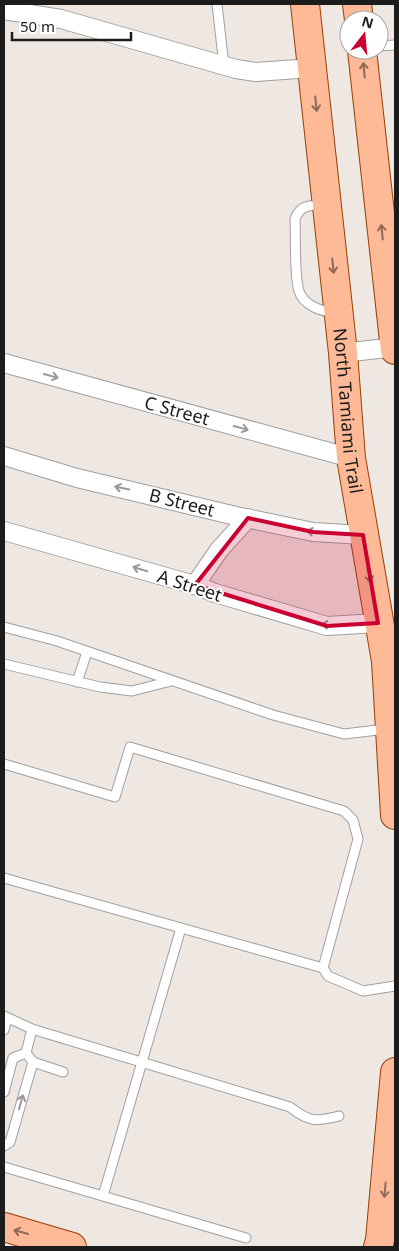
<svg xmlns="http://www.w3.org/2000/svg" width="399" height="1251" viewBox="0 0 399 1251" font-family="'Noto Sans',sans-serif">
	<style>
		.lines { fill: none; stroke-linecap: round; stroke-linejoin: round }
		.lane-casing { stroke: #a0a0a0; stroke-width: 11 }
		.street-casing { stroke: #a0a0a0; stroke-width: 20 }
		.primary-casing { stroke: #954000; stroke-width: 30 }
		.lane { stroke: #fff; stroke-width: 9 }
		.street { stroke: #fff; stroke-width: 18 }
		.primary { stroke: #feb997; stroke-width: 28 }
		.oneway { stroke: #8d6a5a }
		.oneway2 { stroke: #999 }
		.marked { fill: #c90030; fill-opacity: 0.2; stroke: #c90030; stroke-width: 4; stroke-linejoin: round }
		.labels { text-anchor: middle; dominant-baseline: central; stroke-width: 4; stroke-linejoin: round; paint-order: stroke }
		.street-label { font-size: 18px; fill: #1c1c1c; stroke: #fff }
	</style>
	<rect width="100%" height="100%" fill="#eee7e2"/>
	<g class="lines">
		<g class="lane-casing">
			<g id="lane">
				<path d="M217 4 224 66"/>
				<path d="M379 46 395 45"/>
				<path d="M324 205C310 205 300 205 295 219 296 237 294 276 299 291 303 305 322 312 334 312"/>
				<path d="M4 627 57 641 273 715 344 734 386 729"/>
				<path d="M4 664 100 687 132 691 171 681"/>
				<path d="M77 682 87 652"/>
				<path d="M4 764 115 797 130 747 344 811 353 820 358 839 323 968"/>
				<path d="M4 878 323 968 328 976 363 991 395 986"/>
				<path d="M4 1016 32 1029 290 1107C309 1122 316 1122 339 1116"/>
				<path d="M4 1030 7 1019"/>
				<path d="M33 1062 63 1072"/>
				<path d="M4 1092 13 1058 26 1053"/>
				<path d="M4 1146 10 1142 33 1062 26 1053 32 1029"/>
				<path d="M4 1167 246 1238"/>
				<path d="M103 1196 181 928"/>
			</g>
		</g>
		<g class="street-casing">
			<g id="street">
				<path d="M4 10 61 19 236 69 256 72 312 68"/>
				<path d="M343 353 395 347"/>
				<path d="M4 363 351 458"/>
				<path d="M4 456 77 478 236 516 313 532 363 535"/>
				<path d="M4 531 198 586 215 593 327 626 378 623"/>
				<path d="M195 585 219 550 248 518"/>
			</g>
		</g>
		<g class="primary-casing">
			<g id="primary">
				<path id="s1" d="M305 4 343 353 351 458 386 661 395 815"/>
				<path d="M357 4 359 20"/>
				<path d="M362 50 395 350"/>
				<path d="M4 1227 72 1247"/>
				<path d="M378 1247 380 1240 395 1072"/>
			</g>
		</g>
		<use href="#lane" class="lane"/>
		<use href="#street" class="street"/>
		<use href="#primary" class="primary"/>
	</g>
	<defs><path id="oneway-shaft" d="M-6 0H5M1.5-3L5.5 0L1.5 3" fill="none" stroke-width="1.6" stroke-linecap="round" stroke-linejoin="round" transform="scale(1.25)"/></defs>
	<g class="oneway">
		<use href="#oneway-shaft" transform="translate(364 70) rotate(-96)"/>
		<use href="#oneway-shaft" transform="translate(316 104) rotate(84)"/>
		<use href="#oneway-shaft" transform="translate(382 232) rotate(-96)"/>
		<use href="#oneway-shaft" transform="translate(333 266) rotate(84)"/>
		<use href="#oneway-shaft" transform="translate(369 575) rotate(80)"/>
		<use href="#oneway-shaft" transform="translate(385 1190) rotate(95)"/>
		<use href="#oneway-shaft" transform="translate(21 1232) rotate(-164)"/>
	</g>
	<g class="oneway2">
		<use href="#oneway-shaft" transform="translate(51 376) rotate(15)"/>
		<use href="#oneway-shaft" transform="translate(241 428) rotate(15)"/>
		<use href="#oneway-shaft" transform="translate(122 488) rotate(-168)"/>
		<use href="#oneway-shaft" transform="translate(314 532) rotate(-171)"/>
		<use href="#oneway-shaft" transform="translate(140 569) rotate(-163)"/>
		<use href="#oneway-shaft" transform="translate(329 625) rotate(-177)"/>
		<use href="#oneway-shaft" transform="translate(21 1102) rotate(-74)"/>
	</g>
	<path class="marked" d="M248 518 313 532 363 535 378 623 327 626 195 585Z"/>
	<g class="labels">
		<g class="street-label">
			<text transform="translate(177 410) rotate(15)">C Street</text>
			<text stroke="none"><textPath href="#s1" startOffset="409">North Tamiami Trail</textPath></text>
			<text transform="translate(182 502) rotate(14)">B Street</text>
			<text transform="translate(190 585) rotate(18)">A Street</text>
		</g>
	</g>
	<rect width="399" height="1251" fill="none" stroke="#1c1c1c" stroke-width="10"/>
	<g transform="translate(364 35) rotate(16)"><circle r="24" fill="#ffffff" stroke="#a4a4a4"/>
	<path d="M0-4L9 19L0 12L-9 19Z" fill="#c90030"/>
	<text y="-8" font-size="14" font-weight="bold" text-anchor="middle" fill="#1c1c1c">N</text>
	</g>
	<path d="M12 32v8h119v-8" fill="none" stroke="#1c1c1c" stroke-width="2.5"/>
	<text x="20" y="32" font-size="15" fill="#1c1c1c" stroke="#ffffff" stroke-width="4" paint-order="stroke">50 m</text>
</svg>
